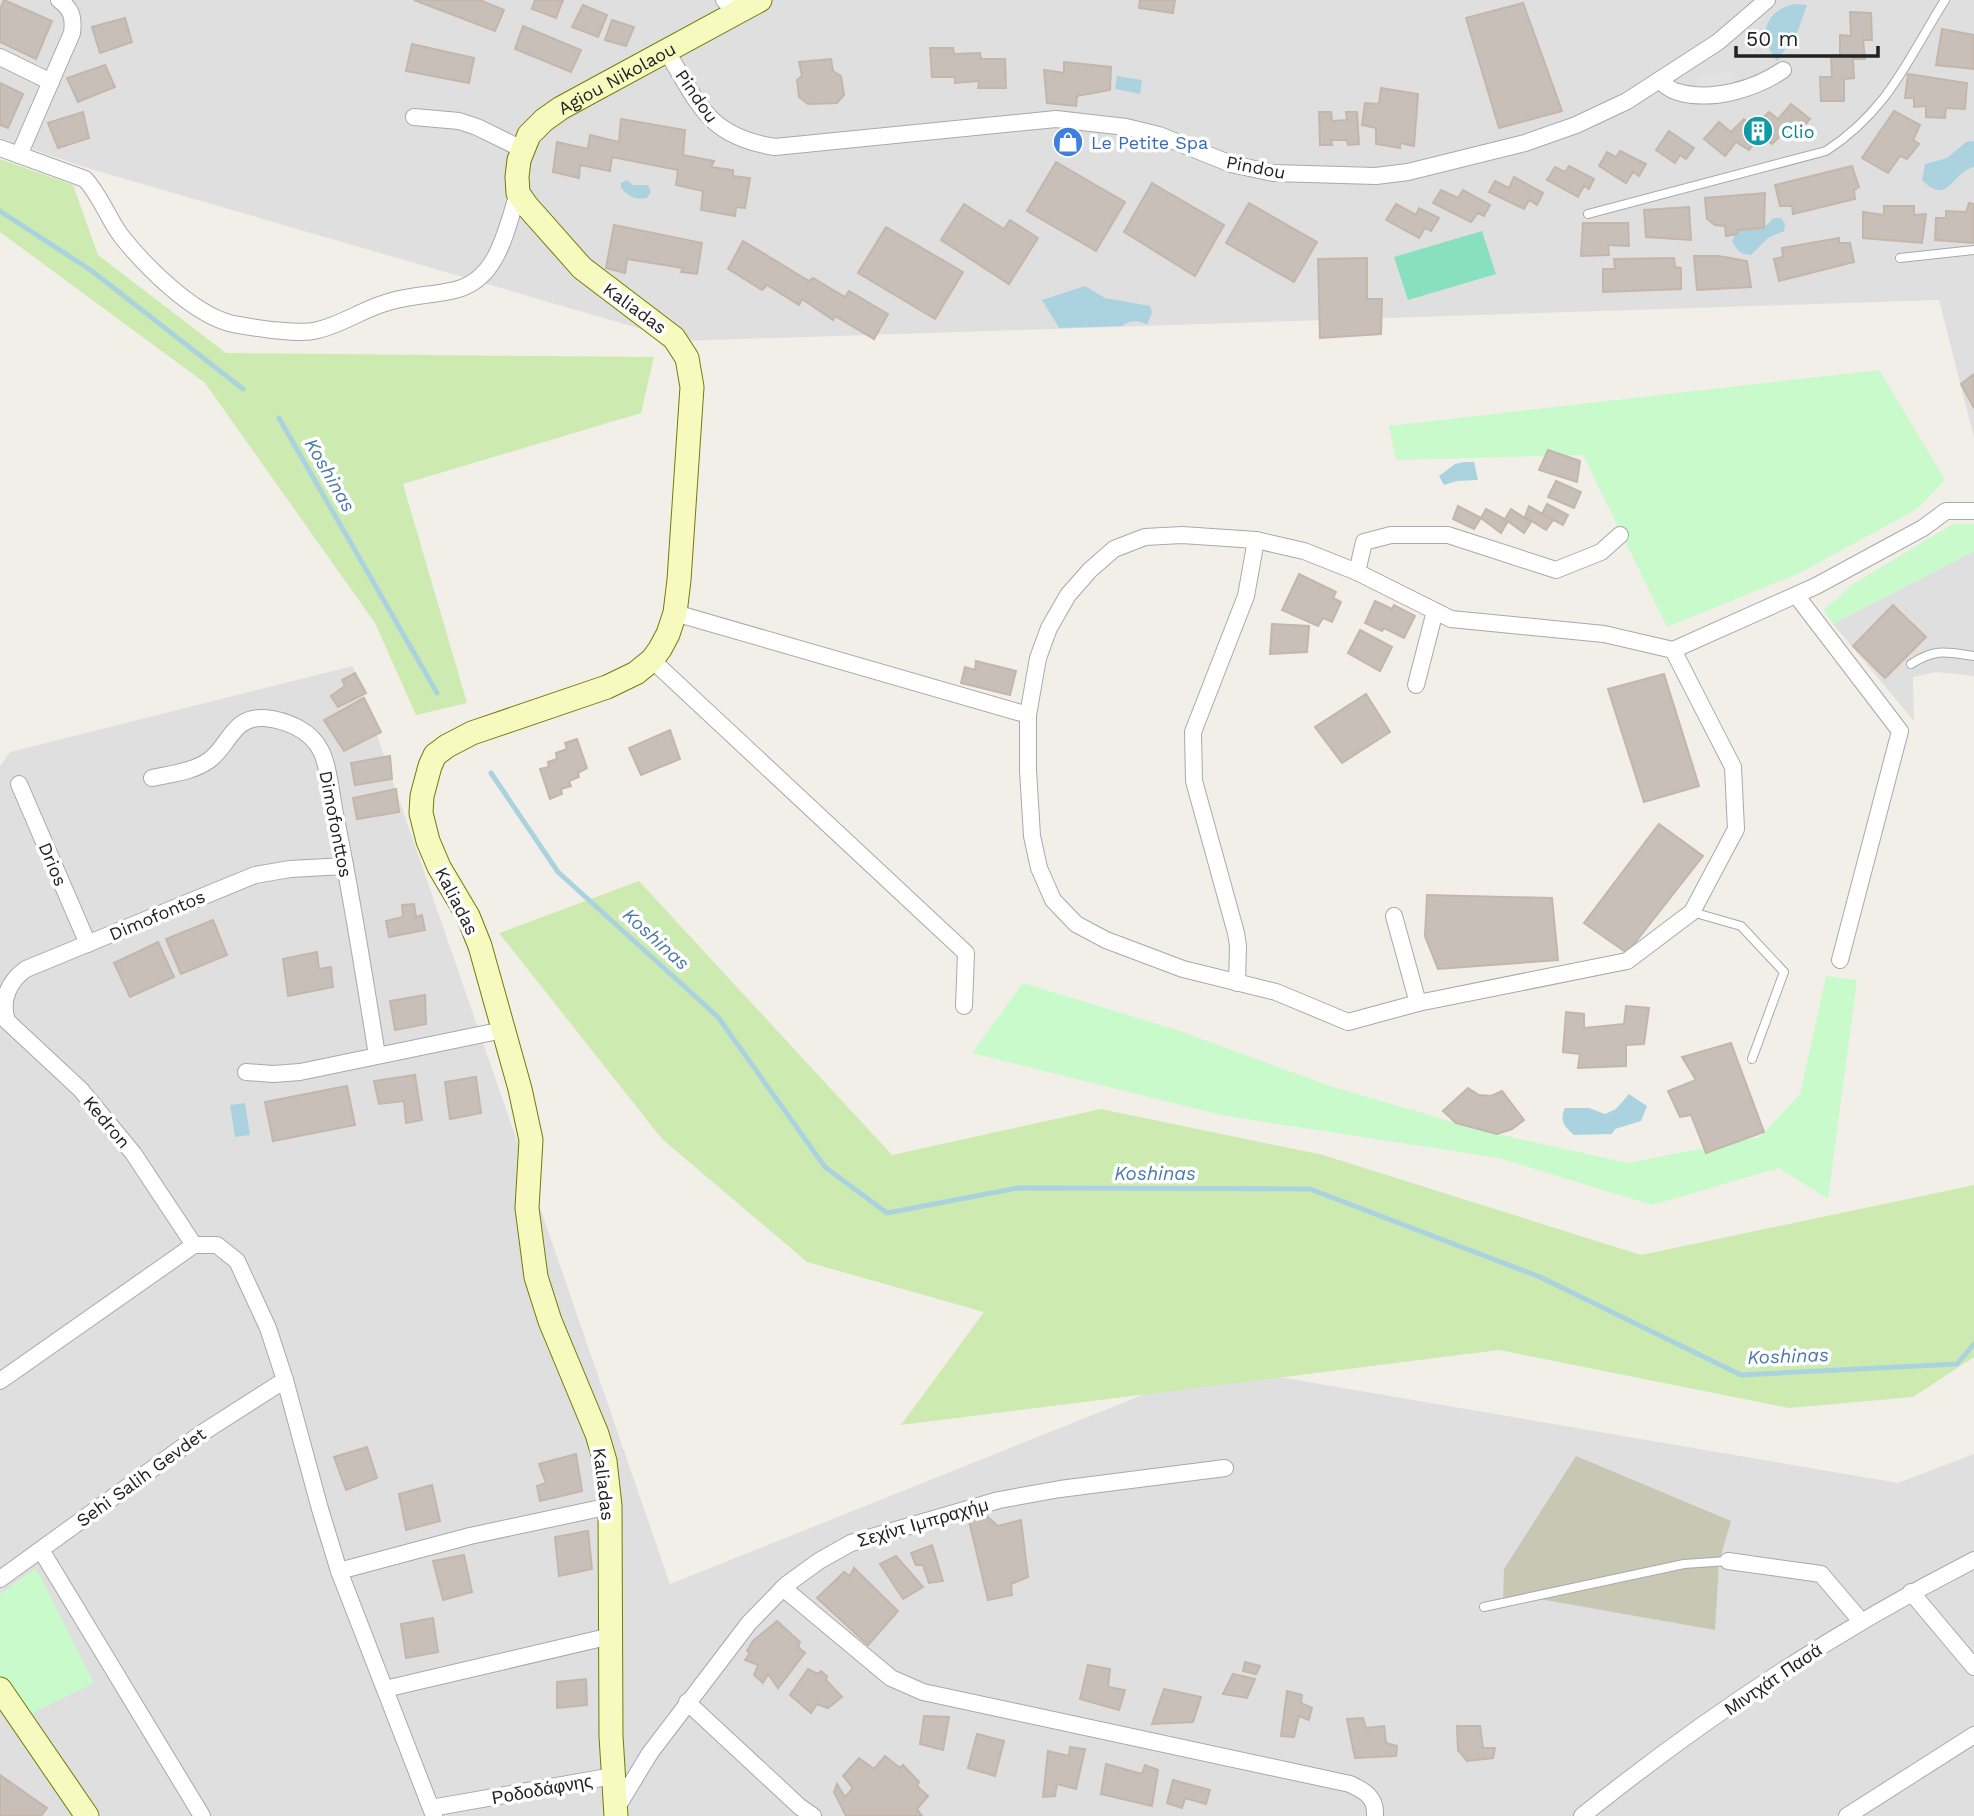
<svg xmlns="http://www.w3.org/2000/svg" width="1974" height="1816" viewBox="0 0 1974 1816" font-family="'Work Sans',sans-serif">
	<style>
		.residential { fill: #e0dfdf }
		.construction { fill: #c7c7b4 }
		.grass { fill: #cdebb0 }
		.park { fill: #c8facc }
		.pitch { fill: #88e0be }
		.parking { fill: #e2e2e2 }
		.water { fill: #aad3df }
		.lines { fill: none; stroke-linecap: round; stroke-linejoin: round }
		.stream { stroke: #aad3df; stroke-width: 5 }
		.building { fill: #c7bfb8; stroke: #c4b6ab; stroke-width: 2 }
		.lane-casing { stroke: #a9a9a9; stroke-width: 10 }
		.street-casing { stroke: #a9a9a9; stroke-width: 18 }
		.secondary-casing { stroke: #707d05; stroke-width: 25 }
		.lane { stroke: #fff; stroke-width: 8 }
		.street { stroke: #fff; stroke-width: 16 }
		.secondary { stroke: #f7fabf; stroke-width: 23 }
		.labels { text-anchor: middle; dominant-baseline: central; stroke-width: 7; stroke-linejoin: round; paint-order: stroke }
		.street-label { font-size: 18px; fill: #222; stroke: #fff }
		.culture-label { font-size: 18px; fill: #0d838f; stroke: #fff; text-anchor: start }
		.shop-label { font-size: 18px; fill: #366cbe; stroke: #fff; text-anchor: start }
		.water-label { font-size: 19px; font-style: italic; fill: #4a7aab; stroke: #fff }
	</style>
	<rect width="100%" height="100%" fill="#f2efe9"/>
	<g class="residential">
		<path d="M0 0H1974V438L1939 300 683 341 84 167 0 138Z"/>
		<path d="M1974 551V676L1936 672 1913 677 1914 721 1833 624Z"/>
		<path d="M353 666 670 1584 1215 1366 1898 1483 1974 1454V1816H0V766L10 752Z"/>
	</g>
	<path class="construction" d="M1576 1456 1731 1521 1719 1562 1715 1630 1528 1597 1503 1603 1504 1569Z"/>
	<g class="grass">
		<path d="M0 159 73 185 98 255 226 353 654 357 641 413 403 484 467 703 416 715 375 623 205 383 0 232Z"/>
		<path d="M639 881 892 1155 1101 1109 1323 1155 1641 1255 1974 1185V1357L1913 1397 1789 1408 1499 1350 901 1425 984 1312 807 1262 662 1139 499 933Z"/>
	</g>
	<g class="park">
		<path d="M1879 370 1945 480 1917 509 1800 573 1667 627 1583 455 1396 460 1389 426Z"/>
		<path d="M1953 524H1974V551L1833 624 1824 610 1853 584Z"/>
		<path d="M1826 976 1857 980 1828 1199 1779 1168 1652 1205 1499 1158 1226 1116 972 1053 1023 983 1180 1031 1330 1086 1484 1131 1628 1163 1760 1137 1800 1094Z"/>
		<path d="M36 1568 94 1683 29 1715 0 1677V1594Z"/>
	</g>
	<path class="pitch" d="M1482 231 1496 274 1408 300 1394 257Z"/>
	<path class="parking" d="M1734 71 1740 90 1698 95 1699 76Z"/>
	<g class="water">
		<path d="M1796 4 1807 5 1797 33 1777 61C1757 37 1764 9 1796 4Z"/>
		<path d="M1117 76 1142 80 1140 94 1115 89Z"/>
		<path d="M1974 141V167C1951 172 1949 207 1922 180L1925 164 1947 158 1966 142Z"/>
		<path d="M627 180 633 185H648L651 192 647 198C636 200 629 197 621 188V183Z"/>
		<path d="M1773 218H1781L1785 224 1784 231 1768 238 1751 255C1740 254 1737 251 1732 241L1737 230C1751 229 1765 231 1773 218Z"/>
		<path d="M1085 286 1105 298 1150 306 1152 312 1147 325C1139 320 1130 320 1122 326L1059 328 1042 300Z"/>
		<path d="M1464 462H1474L1478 480 1457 481 1444 485 1439 476 1455 464Z"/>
		<path d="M1629 1094 1647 1106 1641 1121 1615 1129 1612 1134 1574 1135C1565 1127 1559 1121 1565 1108H1589L1605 1114 1616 1109Z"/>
		<path d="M245 1103 250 1135 235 1137 230 1105Z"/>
	</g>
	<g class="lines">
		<g class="stream">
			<path d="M0 211 92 271 243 389"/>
			<path d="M279 418 437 693"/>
			<path d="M491 773 558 872 718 1017 825 1167 887 1213 1018 1188 1310 1189 1540 1277 1741 1375 1957 1364 1974 1344"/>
		</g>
	</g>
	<g class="building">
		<path d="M4 0 52 21 36 59 0 42V9Z"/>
		<path d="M414 0H480L504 10 495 31Z"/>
		<path d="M535 0H563L556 18 532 9Z"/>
		<path d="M1140 0H1175L1173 13 1139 8Z"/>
		<path d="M1523 3 1562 111 1499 128 1466 18Z"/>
		<path d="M583 5 607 15 598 37 572 27Z"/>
		<path d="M1850 12 1871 13 1872 40H1863L1865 59H1853L1854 78 1844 79V101H1821L1820 77H1832L1831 56 1840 57V35L1851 36Z"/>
		<path d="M125 18 132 42 100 53 92 27Z"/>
		<path d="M612 20 634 27 626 46 605 40Z"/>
		<path d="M523 26 581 50 571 72 515 49Z"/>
		<path d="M1942 29 1974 35V69L1936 65Z"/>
		<path d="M412 44 474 58 469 83 406 71Z"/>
		<path d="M930 48H953L954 54 980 53 981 59H1005L1006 88H978L979 81 955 83V77H932Z"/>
		<path d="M831 59 833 71 841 76 844 95 837 103 808 104 799 97 797 80 802 76 799 62Z"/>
		<path d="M1064 62 1111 67 1110 90 1077 96 1076 106 1047 103 1044 70 1064 73Z"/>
		<path d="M105 65 115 87 78 102 67 78Z"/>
		<path d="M1908 74 1967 83 1965 109 1946 108 1945 118 1926 117V106L1914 107V98H1905Z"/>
		<path d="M0 83 23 94 8 128 0 125Z"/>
		<path d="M1381 88 1418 94 1414 146 1400 143V148L1376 144V128L1362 125 1365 103 1379 104Z"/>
		<path d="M1791 104 1810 119 1794 138 1786 130 1772 144 1761 135 1749 150 1736 142 1725 156 1704 139 1719 122 1731 132 1744 119 1754 127 1769 112 1778 119Z"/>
		<path d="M1894 111 1920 125 1913 140 1919 144 1907 159 1900 156 1888 173 1862 158Z"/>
		<path d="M83 112 89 138 58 148 48 123Z"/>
		<path d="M1319 112H1331L1332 121 1347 120 1346 112H1357L1359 144 1348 145 1347 140H1331L1332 145H1320Z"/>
		<path d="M621 119 685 130 683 155 714 161 711 167 733 170V176L750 178 745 208 736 207 735 216 701 210 703 191 676 185 678 170 612 157 610 171 580 165 579 178 553 172 557 142 588 149 590 135 619 142Z"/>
		<path d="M1669 131 1694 148 1686 159 1680 155 1675 163 1656 150Z"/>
		<path d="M1620 151 1646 164 1639 176 1633 172 1626 183 1599 166 1607 152 1616 157Z"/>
		<path d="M1056 162 1125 202 1096 251 1027 211Z"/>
		<path d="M1569 166 1594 179 1589 189 1584 186 1578 197 1547 180 1555 167 1565 172Z"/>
		<path d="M1852 166 1859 187 1854 190 1855 199 1793 214 1792 206H1780L1775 185Z"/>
		<path d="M1514 177 1543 193 1537 205 1529 200 1524 209 1489 192 1495 181 1509 188Z"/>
		<path d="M1152 183 1224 225 1195 276 1124 232Z"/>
		<path d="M1441 190 1458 198 1463 190 1490 205 1484 216 1478 213 1471 222 1433 203Z"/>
		<path d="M1765 193 1764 228 1737 230V234L1726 236 1725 226 1715 225 1707 219 1705 198Z"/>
		<path d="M1249 203 1317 242 1294 282 1226 243Z"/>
		<path d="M1969 203 1974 204V243L1935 240 1936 218H1946V211L1966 212Z"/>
		<path d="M964 204 1004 229 1010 220 1038 238 1009 284 941 240Z"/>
		<path d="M1396 204 1416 215 1419 208 1439 218 1431 231 1425 228 1419 238 1386 220Z"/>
		<path d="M1884 206H1914V215L1926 214 1922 243 1863 238V212L1884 215Z"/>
		<path d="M1689 207 1691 240 1646 237 1644 210Z"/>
		<path d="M1583 223H1628L1629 246 1608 245 1609 255 1581 256Z"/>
		<path d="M614 225 702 243 697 274 681 272 683 268 627 259 625 273 606 268Z"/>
		<path d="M886 227 963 272 935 319 858 273Z"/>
		<path d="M1839 238V243H1850L1854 262 1779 281 1774 259 1783 257 1782 248Z"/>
		<path d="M743 241 809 281 813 278 845 297 849 291 888 314 874 339 835 316 833 320 802 299 799 305 767 285 762 290 728 269Z"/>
		<path d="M1694 256H1719L1747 261 1751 287 1697 290Z"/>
		<path d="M1367 258V299H1382L1381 334 1320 338 1318 259Z"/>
		<path d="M1674 258 1675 267 1681 268V289L1603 292V269H1615L1614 259Z"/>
		<path d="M1974 374V408L1961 384Z"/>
		<path d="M1548 450 1580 461 1577 482 1539 470Z"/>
		<path d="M1556 481 1581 492 1574 508 1548 497Z"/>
		<path d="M1547 504 1568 515 1563 525 1542 514Z"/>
		<path d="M1458 506 1481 518 1474 529 1453 519Z"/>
		<path d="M1529 506 1553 520 1546 530 1525 517Z"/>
		<path d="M1486 509 1508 521 1501 533 1481 518Z"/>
		<path d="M1511 509 1531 522 1524 533 1505 519Z"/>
		<path d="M1299 574 1336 592 1333 598 1341 602 1332 622 1323 618 1318 626 1282 610Z"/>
		<path d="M1375 601 1392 609 1394 605 1415 616 1404 638 1384 628 1382 631 1365 623Z"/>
		<path d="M1893 605 1926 637 1885 678 1853 646Z"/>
		<path d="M1272 624 1309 626 1307 652 1270 654Z"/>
		<path d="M1360 630 1392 647 1380 671 1348 653Z"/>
		<path d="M976 661 1016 671 1010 695 961 683 965 667 975 670Z"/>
		<path d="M355 673 366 693 338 707 331 696 345 686 342 680Z"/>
		<path d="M1664 674 1699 786 1644 802 1608 689Z"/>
		<path d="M1366 694 1390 732 1342 763 1315 727Z"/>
		<path d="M364 698 381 732 344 751 324 720Z"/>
		<path d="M670 730 680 759 641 775 629 748Z"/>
		<path d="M577 739 587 768 578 773 579 777 569 781 571 786 561 789 562 794 550 799 540 769 549 767 548 762 557 759 556 753 567 749 565 743Z"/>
		<path d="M390 756 392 779 355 785 351 763Z"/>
		<path d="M396 789 399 812 357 819 353 798Z"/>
		<path d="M1659 824 1703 856 1627 953 1584 923Z"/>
		<path d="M1427 895 1552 898 1558 960 1438 969 1425 936Z"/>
		<path d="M414 904 416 917 422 915 425 930 389 937 386 921 403 917 402 905Z"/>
		<path d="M213 920 227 955 181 974 166 939Z"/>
		<path d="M158 942 174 977 130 997 114 963Z"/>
		<path d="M317 952 319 969 331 967 333 987 288 996 283 959Z"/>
		<path d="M425 995 426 1024 395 1030 390 1001Z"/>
		<path d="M1626 1006 1649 1008 1644 1044 1626 1045V1066L1578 1068 1580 1054 1563 1052 1566 1012 1584 1014V1028L1624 1024Z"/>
		<path d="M1731 1043 1764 1132 1706 1153 1691 1115 1680 1117 1668 1091 1696 1080 1682 1057Z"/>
		<path d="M415 1075 422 1120 406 1123 404 1101 379 1104 374 1081Z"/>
		<path d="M476 1077 481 1113 450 1119 445 1082Z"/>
		<path d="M347 1086 355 1125 273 1141 265 1102Z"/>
		<path d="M1468 1088 1479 1095 1491 1096 1502 1091 1524 1120 1512 1129 1497 1134 1456 1123 1443 1111Z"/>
		<path d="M367 1447 377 1478 346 1490 334 1457Z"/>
		<path d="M576 1454 582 1491 540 1501 537 1486 546 1483 539 1464Z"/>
		<path d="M432 1485 440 1521 406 1530 399 1494Z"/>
		<path d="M982 1512 998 1526 1021 1520 1028 1577 1011 1584 1012 1595 988 1600 968 1517Z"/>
		<path d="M588 1531 592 1569 559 1576 555 1537Z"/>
		<path d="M932 1545 943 1581 929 1583 923 1565H916L911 1553Z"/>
		<path d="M464 1555 472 1592 443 1600 433 1561Z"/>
		<path d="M896 1556 923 1587 903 1599 880 1564Z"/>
		<path d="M854 1568 898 1611 868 1645 817 1598 844 1572 850 1576Z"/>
		<path d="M433 1618 438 1652 406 1658 401 1624Z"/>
		<path d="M777 1621 800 1642 798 1647 805 1653 778 1688 768 1674 763 1683 754 1675 758 1665 745 1660 750 1653 747 1651 753 1641Z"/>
		<path d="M1245 1662 1260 1666 1256 1674 1243 1671Z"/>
		<path d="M1088 1665 1110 1669 1108 1687 1125 1690 1119 1710 1080 1699Z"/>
		<path d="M808 1669 818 1674 821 1671 827 1676 826 1680 842 1697 828 1708 817 1704 811 1713 790 1695Z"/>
		<path d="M1233 1674 1255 1679 1247 1698 1223 1694Z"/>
		<path d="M586 1679 587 1705 557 1708V1682Z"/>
		<path d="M1164 1689 1201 1697 1193 1722 1152 1724Z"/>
		<path d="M1287 1691 1302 1695 1301 1703 1312 1708 1309 1720 1299 1716 1294 1737 1281 1736Z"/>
		<path d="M924 1716 949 1717 943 1750 920 1744Z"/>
		<path d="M1363 1718 1366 1728 1384 1726 1386 1743 1397 1746 1396 1756 1355 1758 1347 1719Z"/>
		<path d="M1457 1726H1480L1483 1748H1495L1493 1758 1467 1761 1458 1750Z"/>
		<path d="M977 1734 1004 1741 995 1776 968 1768Z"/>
		<path d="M1070 1747 1085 1749 1076 1789 1057 1784 1055 1796 1043 1797 1048 1751 1069 1756Z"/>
		<path d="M885 1756 900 1768 903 1765 919 1782 917 1786 928 1796 917 1809 922 1816H846L834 1792 837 1784 845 1797 853 1788 843 1776 859 1758 874 1769Z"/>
		<path d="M1106 1764 1142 1774 1145 1765 1158 1770 1152 1806 1101 1794Z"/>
		<path d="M0 1775 47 1808 41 1816H0Z"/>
		<path d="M1173 1780 1210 1790 1206 1804 1185 1798 1182 1808 1167 1803Z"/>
	</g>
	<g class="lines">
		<g class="lane-casing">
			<g id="lane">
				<path d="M1588 214 1826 151C1889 110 1907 60 1945 0"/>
				<path d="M1900 258 1974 250"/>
				<path d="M1911 664C1936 648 1946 652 1974 656"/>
				<path d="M1692 912 1741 926 1784 972 1752 1059"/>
				<path d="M1484 1607 1684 1564 1728 1561"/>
			</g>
		</g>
		<g class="street-casing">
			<g id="street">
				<path d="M724 0 737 13"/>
				<path d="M667 52C700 106 708 136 775 147L1056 119 1126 127 1159 135 1231 164 1273 173 1376 176 1408 172 1525 143 1576 125 1627 101 1718 42 1767 0"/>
				<path d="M0 57 51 82"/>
				<path d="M1660 81C1665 85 1671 91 1678 92 1712 102 1755 89 1783 70"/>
				<path d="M414 117 459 121 477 127 522 149"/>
				<path d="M0 148 85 179C101 196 108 219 122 237 146 267 191 312 229 323 242 326 257 328 271 330 286 331 303 334 318 330 344 324 366 307 392 301 413 295 434 295 455 290 498 280 506 230 518 193"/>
				<path d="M19 155 72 33C74 18 72 9 59 0"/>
				<path d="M1182 535 1256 540 1304 551 1357 572 1451 619 1604 634 1673 650 1733 767 1736 829 1692 912 1627 961 1418 1003 1348 1022 1276 992 1183 969 1106 940 1076 924 1053 900 1039 868 1032 836 1028 770V715L1038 658 1049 628 1068 595 1090 570 1114 549 1145 537Z"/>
				<path d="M1357 572 1364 542 1391 535H1448L1556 570 1601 552 1620 535"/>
				<path d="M1796 595 1900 731 1840 960"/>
				<path d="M675 613 1028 715"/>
				<path d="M1673 650 1816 586 1923 528 1946 511H1974"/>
				<path d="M652 660 966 953 964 1006"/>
				<path d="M1416 685 1435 611"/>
				<path d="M152 778C170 774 192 772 208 761 229 747 232 716 264 718 286 720 311 730 321 751 329 766 332 801 336 819 352 897 364 976 377 1055"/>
				<path d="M19 784 88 944"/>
				<path d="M1394 916 1418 1003"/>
				<path d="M1237 983 1238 946 1236 933 1194 781 1193 732 1246 596 1256 540"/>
				<path d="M246 1072 273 1074 300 1072 503 1030"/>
				<path d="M194 1245 133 1153 81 1090 7 1021C0 1000 9 981 26 969L255 875 290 869 345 866"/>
				<path d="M0 1381 194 1245H217L237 1261 268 1328 285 1380 320 1509 339 1571 434 1816"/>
				<path d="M41 1550 202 1816"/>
				<path d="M1728 1561 1821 1574 1861 1621"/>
				<path d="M339 1571 470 1536 610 1506"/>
				<path d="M0 1579 202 1433 285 1380"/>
				<path d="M783 1588 891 1678 923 1692 1350 1784C1365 1791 1376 1797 1375 1816"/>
				<path d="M1911 1592 1974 1667"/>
				<path d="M385 1689 611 1636"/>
				<path d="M687 1702 800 1807 813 1816"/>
				<path d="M431 1808 613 1776"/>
				<path d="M616 1809 650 1753 749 1623 786 1585 819 1561 851 1543 999 1500 1060 1489 1225 1468"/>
				<path d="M1582 1816C1704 1718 1835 1631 1974 1560"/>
				<path d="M1847 1816 1974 1735"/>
			</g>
		</g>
		<g class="secondary-casing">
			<g id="secondary">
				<path d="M0 1689 87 1816"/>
				<path id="s1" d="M616 1816 611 1736 610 1506 605 1461 597 1434 550 1321 536 1277 527 1208 531 1140 520 1089 480 946 468 916 439 867 428 841 421 813 422 796 430 766 435 755 447 746 472 733 607 687 636 673 652 660 660 649 668 634 675 613 679 580 692 387 687 358 674 338 582 268 527 206 518 193 517 177 519 160 529 135 544 120 561 108 760 0"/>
			</g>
		</g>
		<use href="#lane" class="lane"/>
		<use href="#street" class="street"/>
		<use href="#secondary" class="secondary"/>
	</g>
	<defs>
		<g id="building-disc" transform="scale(1.575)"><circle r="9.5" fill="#0f9aa8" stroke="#fff"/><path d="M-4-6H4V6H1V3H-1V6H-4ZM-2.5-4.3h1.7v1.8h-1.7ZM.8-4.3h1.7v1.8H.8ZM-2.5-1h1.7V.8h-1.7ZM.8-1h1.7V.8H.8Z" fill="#fff"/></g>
		<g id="shop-disc" transform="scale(1.575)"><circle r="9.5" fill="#3f7fe0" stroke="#fff"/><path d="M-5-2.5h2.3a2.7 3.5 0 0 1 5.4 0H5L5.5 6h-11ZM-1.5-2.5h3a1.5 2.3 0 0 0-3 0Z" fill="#fff"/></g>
	</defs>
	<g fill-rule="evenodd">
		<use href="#building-disc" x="1758" y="131"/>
		<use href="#shop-disc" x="1068" y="142"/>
	</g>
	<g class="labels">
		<g class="street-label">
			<text stroke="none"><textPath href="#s1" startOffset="2048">Agiou Nikolaou</textPath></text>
			<text transform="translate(697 96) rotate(55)">Pindou</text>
			<text transform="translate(1256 167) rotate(11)">Pindou</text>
			<text transform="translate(635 308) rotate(36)">Kaliadas</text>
			<text transform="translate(336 824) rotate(79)">Dimofonttos</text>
			<text transform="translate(53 864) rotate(67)">Drios</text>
			<text transform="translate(457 901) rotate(63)">Kaliadas</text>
			<text transform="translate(157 915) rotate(-23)">Dimofontos</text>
			<text transform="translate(107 1122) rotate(50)">Kedron</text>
			<text transform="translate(141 1477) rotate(-36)">Sehi Salih Gevdet</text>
			<text transform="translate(604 1484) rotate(83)">Kaliadas</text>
			<text transform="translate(923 1522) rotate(-16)">Σεχίντ Ιμπραχήμ</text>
			<text transform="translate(1773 1679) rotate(-34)">Μιντχάτ Πασά</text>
			<text transform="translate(542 1789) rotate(-10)">Ροδοδάφνης</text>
		</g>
		<g class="culture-label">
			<text x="1781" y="131">Clio</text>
		</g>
		<g class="shop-label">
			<text x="1091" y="142">Le Petite Spa</text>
		</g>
		<g class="water-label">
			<text transform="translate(330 475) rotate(60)">Koshinas</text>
			<text transform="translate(656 939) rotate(42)">Koshinas</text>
			<text x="1155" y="1173">Koshinas</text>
			<text transform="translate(1788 1356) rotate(-2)">Koshinas</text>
		</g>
	</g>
	<path d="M1736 46v10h142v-10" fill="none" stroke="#222222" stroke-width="3.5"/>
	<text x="1746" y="46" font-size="21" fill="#222222" stroke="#ffffff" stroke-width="5" paint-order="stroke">50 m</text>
</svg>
